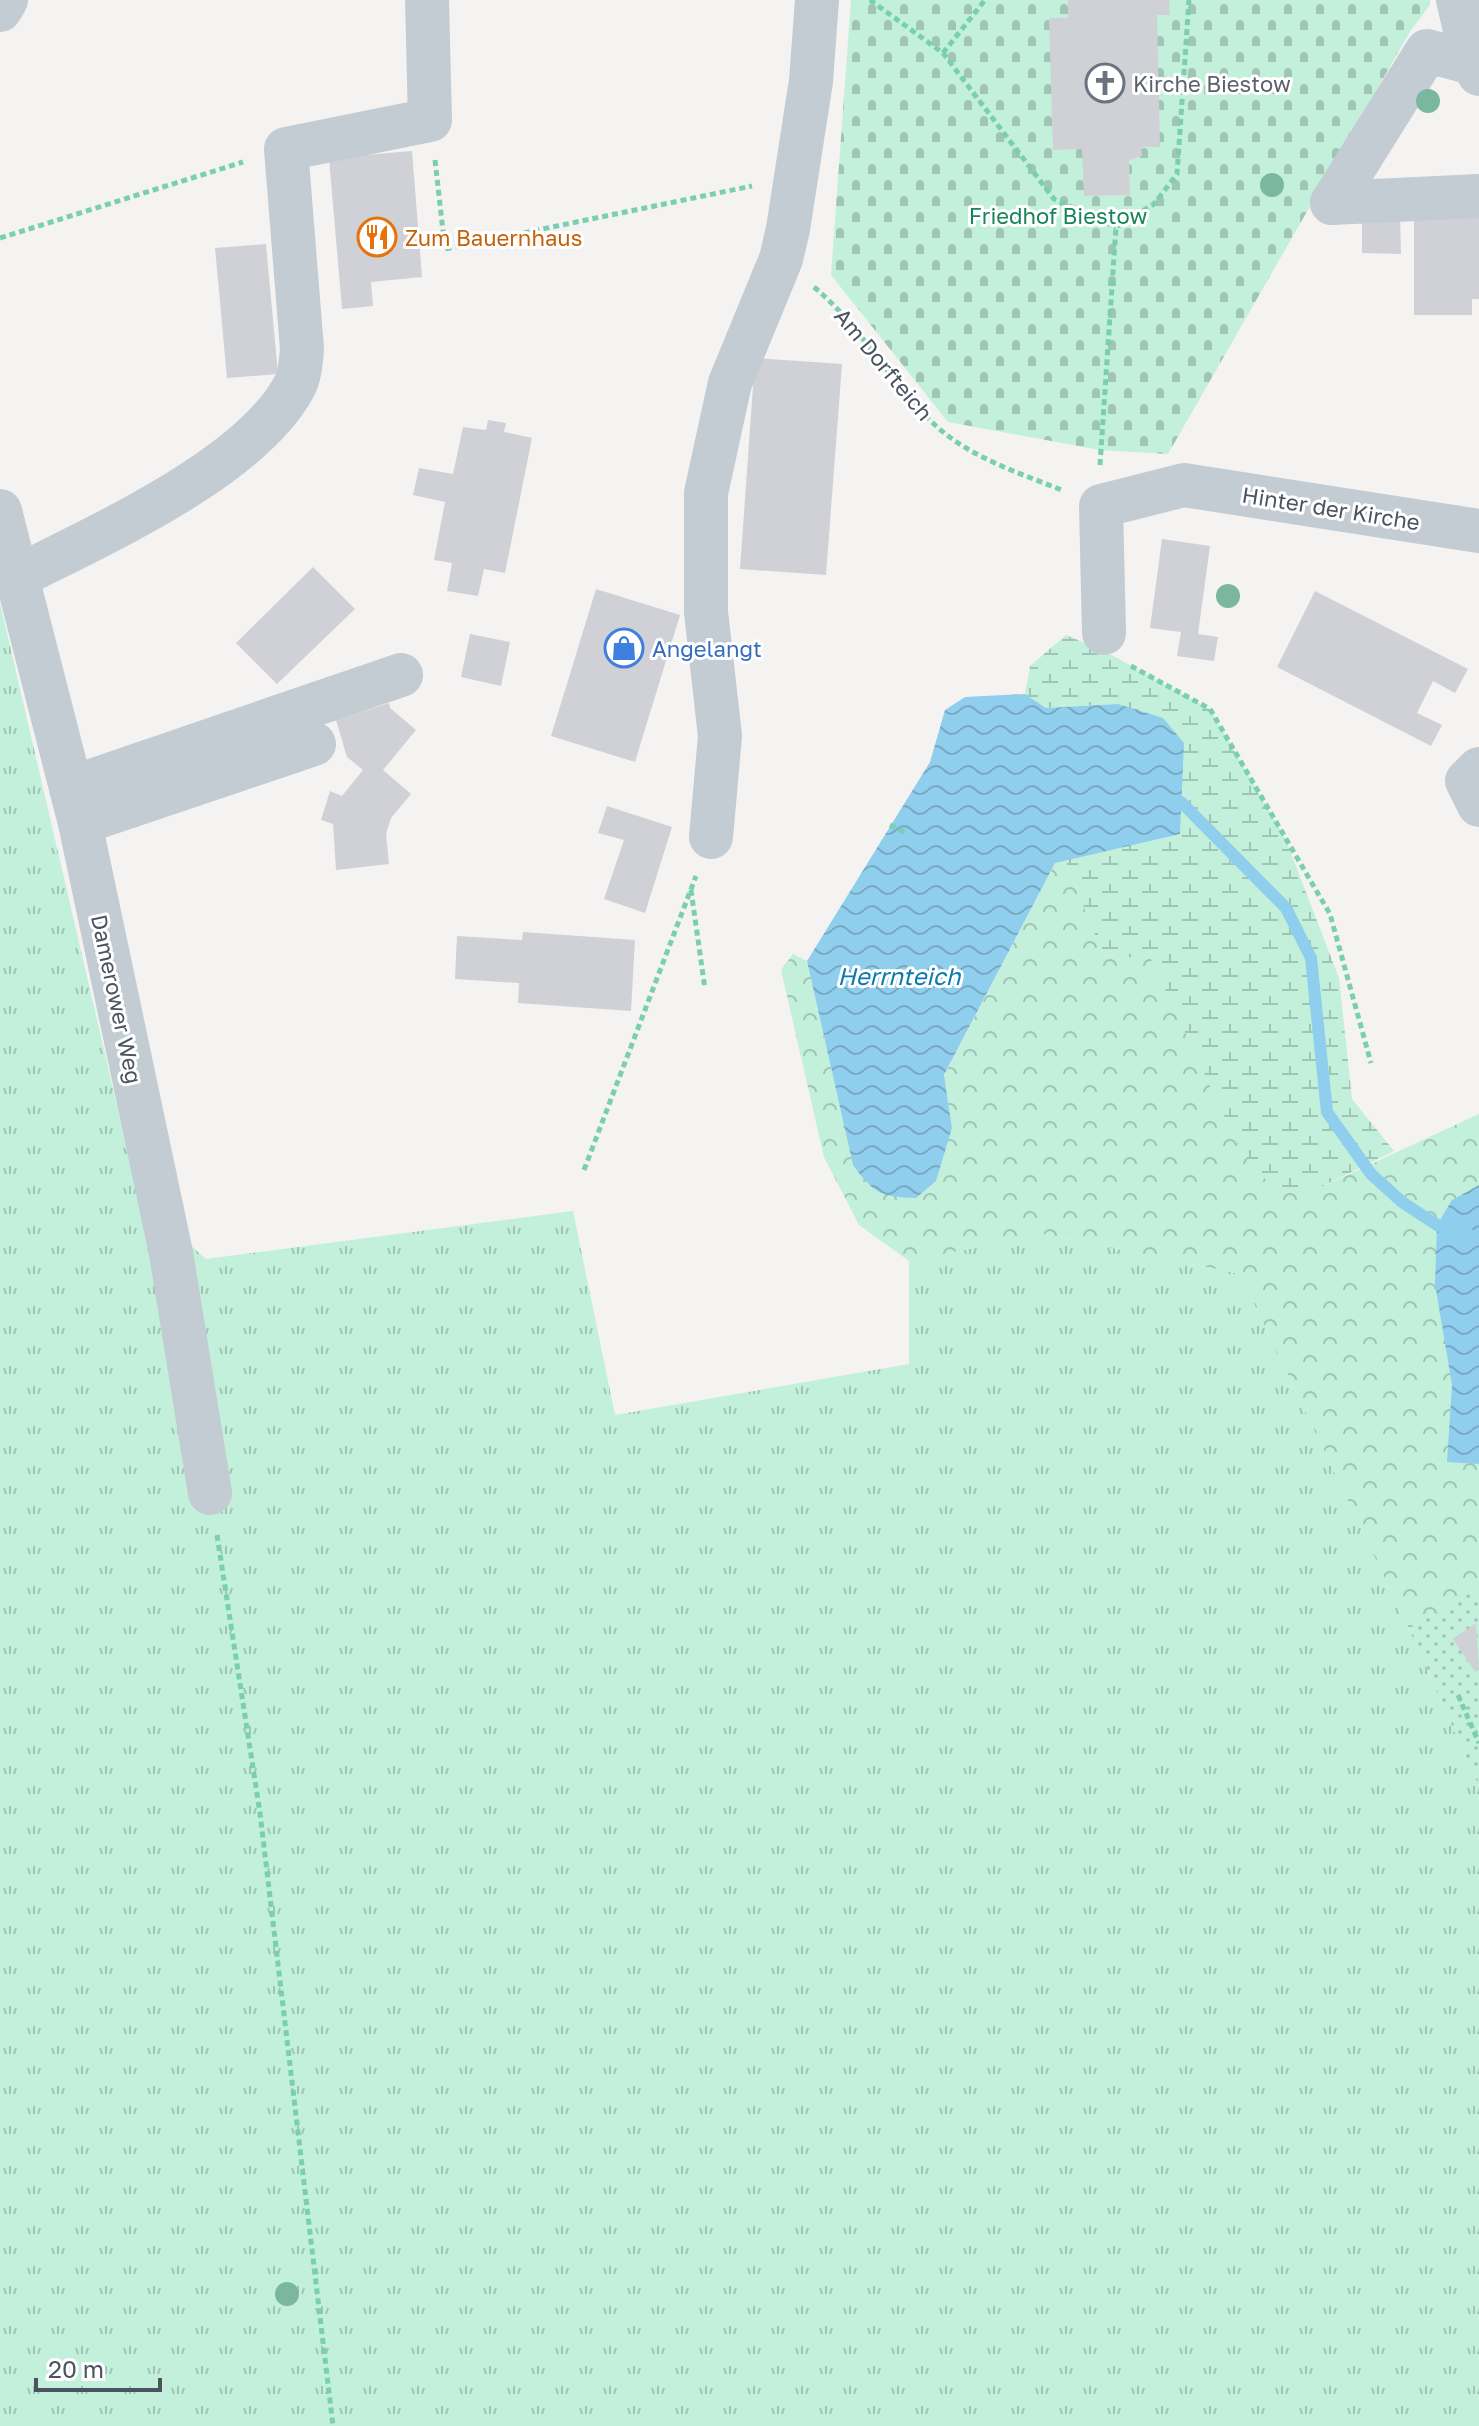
<svg xmlns="http://www.w3.org/2000/svg" width="1479" height="2426" viewBox="0 0 1479 2426" font-family="'Golos Text',sans-serif">
	<style>
		.grass { fill: url(#grass-tufts) }
		.forest { fill: url(#forest-crowns) }
		.wetland { fill: url(#wetland-marsh) }
		.cemetery { fill: url(#cemetery-stones) }
		.garden { fill: url(#garden-dots) }
		.water { fill: url(#water-waves) }
		.lines { fill: none; stroke-linecap: round; stroke-linejoin: round }
		.stream { stroke: #90ceed; stroke-width: 12 }
		.building { fill: #cfd1d6 }
		.path { stroke: #7acfb0; stroke-width: 5; stroke-dasharray: 6 4; stroke-linecap: butt }
		.minor { stroke: #c3cbd3; stroke-width: 44 }
		.tree { fill: #7bb6a0 }
		.labels { text-anchor: middle; dominant-baseline: central; stroke-width: 6; stroke-linejoin: round; paint-order: stroke }
		.worship-label { font-size: 22px; fill: #5b616d; stroke: #fff; text-anchor: start }
		.park-label { font-size: 22px; fill: #18845c; stroke: #fff }
		.food-label { font-size: 22px; fill: #c56008; stroke: #fff; text-anchor: start }
		.street-label { font-size: 22px; fill: #4a5360; stroke: #fff }
		.shop-label { font-size: 22px; fill: #366cbe; stroke: #fff; text-anchor: start }
		.water-label { font-size: 24px; font-style: italic; fill: #0c79b0; stroke: #fff }
	</style>
	<defs>
		<pattern id="grass-tufts" width="24" height="20" patternUnits="userSpaceOnUse" patternTransform="scale(2)"><rect width="24" height="20" fill="#c2f0da"/><path d="M3 7l-1-3M5 7V3M7 7l1-3M15 17l-1-3M17 17v-4M19 17l1-3" fill="none" stroke="#a0c5b4"/></pattern>
		<pattern id="forest-crowns" width="20" height="18" patternUnits="userSpaceOnUse" patternTransform="scale(2)"><rect width="20" height="18" fill="#c2f0da"/><path d="M2 6a3 3 0 1 1 6 0M12 15a3 3 0 1 1 6 0" fill="none" stroke="#a0c5b4"/></pattern>
		<pattern id="wetland-marsh" width="20" height="14" patternUnits="userSpaceOnUse" patternTransform="scale(2)"><rect width="20" height="14" fill="#c2f0da"/><path d="M1 5h8M5 5V1M11 12h8M15 12V8" fill="none" stroke="#a0c5b4"/></pattern>
		<pattern id="cemetery-stones" width="16" height="16" patternUnits="userSpaceOnUse" patternTransform="scale(2)"><rect width="16" height="16" fill="#c2f0da"/><path d="M2 7V4a2 2 0 0 1 4 0v3zM10 15v-3a2 2 0 0 1 4 0v3z" fill="#a0c5b4"/></pattern>
		<pattern id="garden-dots" width="8" height="8" patternUnits="userSpaceOnUse" patternTransform="scale(2)"><rect width="8" height="8" fill="#c2f0da"/><path d="M2 2h.1M6 6h.1" fill="none" stroke="#a0c5b4" stroke-width="1.8" stroke-linecap="round"/></pattern>
		<pattern id="water-waves" width="16" height="10" patternUnits="userSpaceOnUse" patternTransform="scale(2)"><rect width="16" height="10" fill="#90ceed"/><path d="M0 5q4-4 8 0t8 0" fill="none" stroke="#78aac3"/></pattern>
	</defs>
	<rect width="100%" height="100%" fill="#f4f3f2"/>
	<path class="grass" d="M0 603 139 1200 206 1259 573 1211 615 1415 909 1364V1261L1044 1234 1240 1274 1409 1629 1479 1786V2426H0Z"/>
	<path class="forest" d="M1065 859 1103 955 1151 958 1239 1148 1261 1177 1315 1190 1479 1114V1588L1409 1629 1240 1274 1044 1234 909 1261 859 1225 824 1157 781 970 793 954 807 961 853 1165 952 1128 944 1076 1055 863Z"/>
	<path class="wetland" d="M1066 635 1104 651 1210 709 1286 840 1339 978 1352 1099 1394 1151 1315 1190 1285 1188 1261 1177 1239 1148 1151 959 1103 955 1065 859 1179 834 1118 704 1046 708 1025 694 1030 666Z"/>
	<path class="cemetery" d="M851 0H1430V5L1411 30 1168 454 1100 450 948 422 831 275Z"/>
	<path class="garden" d="M1479 1588V1786L1409 1629Z"/>
	<g class="water">
		<path d="M1025 694 1046 708 1118 704 1163 718 1184 743 1180 834 1055 863 944 1075 952 1128 936 1181 916 1198C881 1197 873 1193 853 1165L807 961 930 762 945 710 965 697Z"/>
		<path d="M1479 1185V1464L1447 1462 1452 1385 1435 1284 1437 1225 1452 1200Z"/>
	</g>
	<g class="lines">
		<path class="stream" d="M1181 802 1286 908 1311 958 1327 1112 1371 1174 1402 1202 1437 1225 1479 1238"/>
	</g>
	<g class="building">
		<path d="M1068 0H1169L1170 15H1157L1160 147H1141L1142 156 1129 160 1130 195 1084 196 1082 149 1053 150 1049 18H1068Z"/>
		<path d="M412 151 422 277 371 282 373 306 342 309 329 158Z"/>
		<path d="M1362 213H1400L1401 254 1362 253Z"/>
		<path d="M1414 216H1479V299H1472V315H1414Z"/>
		<path d="M266 244 278 374 227 378 215 248Z"/>
		<path d="M755 358 842 364 826 575 740 569Z"/>
		<path d="M488 420 506 423 504 432 532 438 505 573 484 569 478 596 447 591 452 563 434 560 445 502 413 495 419 468 453 474 463 427 486 430Z"/>
		<path d="M1162 539 1210 546 1198 634 1218 637 1214 661 1177 656 1181 632 1150 628Z"/>
		<path d="M313 567 355 609 277 684 236 643Z"/>
		<path d="M596 589 680 615 635 762 551 736Z"/>
		<path d="M1315 591 1468 669 1455 693 1433 681 1417 713 1442 725 1431 746 1277 667Z"/>
		<path d="M470 634 510 642 501 686 461 677Z"/>
		<path d="M389 703 390 708 416 730 383 770 411 794 391 818 386 834 389 864 336 870 333 824 321 820 330 791 342 796 363 770 347 757 336 720Z"/>
		<path d="M607 806 672 827 645 913 604 899 624 840 598 833Z"/>
		<path d="M523 932 635 940 631 1011 518 1003 519 983 455 979 457 936 522 940Z"/>
		<path d="M1476 1623 1479 1670 1475 1672 1453 1639Z"/>
	</g>
	<g class="lines">
		<g class="path">
			<path d="M870 0 943 53 1054 199 1116 227"/>
			<path d="M943 53 985 0"/>
			<path d="M435 160 445 249 752 186"/>
			<path d="M0 238 243 162"/>
			<path d="M814 287C862 327 890 383 934 424 970 458 1020 473 1064 491"/>
			<path d="M1100 465 1116 227 1154 204 1177 174 1189 0"/>
			<path d="M1131 666 1210 709 1330 914 1371 1063"/>
			<path d="M890 825 905 833"/>
			<path d="M691 890 705 989"/>
			<path d="M584 1170 696 876"/>
			<path d="M217 1535 260 1813 333 2426"/>
			<path d="M1458 1695 1479 1743"/>
		</g>
		<g class="minor">
			<path d="M1458 0 1473 63"/>
			<path d="M0 10 6 0"/>
			<path d="M1332 203 1427 51 1473 63 1479 74"/>
			<path d="M1332 203 1479 196"/>
			<path d="M0 511 80 823 171 1253 210 1493"/>
			<path d="M17 577C99 535 252 468 295 385 300 375 301 361 302 349L286 149 430 120 427 0"/>
			<path d="M1104 633 1101 506 1184 485 1479 531"/>
			<path d="M1479 769 1467 781 1479 805"/>
			<path d="M71 788 401 675"/>
			<path d="M80 823 314 744"/>
			<path d="M711 837 720 736 706 612V493L730 383 781 259 788 229 811 81 817 0"/>
		</g>
	</g>
	<g class="tree">
		<circle cx="1428" cy="101" r="12"/>
		<circle cx="1272" cy="185" r="12"/>
		<circle cx="1228" cy="596" r="12"/>
		<circle cx="287" cy="2294" r="12"/>
	</g>
	<defs>
		<g id="church-ring" transform="scale(2)"><circle r="9.5" fill="#fff" stroke="#6b7280" stroke-width="1.5"/><path d="M-1.2-6h2.4v3.5h3.3v2.4h-3.3V6h-2.4V-.1h-3.3v-2.4h3.3Z" fill="#6b7280"/></g>
		<g id="restaurant-ring" transform="scale(2)"><circle r="9.5" fill="#fff" stroke="#e8710a" stroke-width="1.5"/><path d="M-5-6h1v4h1v-4h1v4h1v-4h1v5L-1.5 .5V6h-2V.5L-5-1ZM5-6V6H3V1.5H1.5Q1.5-4 5-6Z" fill="#e8710a"/></g>
		<g id="shop-ring" transform="scale(2)"><circle r="9.5" fill="#fff" stroke="#3f7fe0" stroke-width="1.5"/><path d="M-5-2.5h2.3a2.7 3.5 0 0 1 5.4 0H5L5.5 6h-11ZM-1.5-2.5h3a1.5 2.3 0 0 0-3 0Z" fill="#3f7fe0"/></g>
	</defs>
	<g fill-rule="evenodd">
		<use href="#church-ring" x="1105" y="83"/>
		<use href="#restaurant-ring" x="377" y="237"/>
		<use href="#shop-ring" x="624" y="648"/>
	</g>
	<g class="labels">
		<g class="worship-label">
			<text x="1133" y="83">Kirche Biestow</text>
		</g>
		<g class="park-label">
			<text x="1058" y="215">Friedhof Biestow</text>
		</g>
		<g class="food-label">
			<text x="405" y="237">Zum Bauernhaus</text>
		</g>
		<g class="street-label">
			<text transform="translate(884 364) rotate(50)">Am Dorfteich</text>
			<text transform="translate(1331 508) rotate(9)">Hinter der Kirche</text>
			<text transform="translate(117 999) rotate(78)">Damerower Weg</text>
		</g>
		<g class="shop-label">
			<text x="652" y="648">Angelangt</text>
		</g>
		<g class="water-label">
			<text x="899" y="975">Herrnteich</text>
		</g>
	</g>
	<path d="M36 2378v12h124v-12" fill="none" stroke="#4a5360" stroke-width="4"/>
	<text x="48" y="2378" font-size="24" fill="#4a5360" stroke="#ffffff" stroke-width="6" paint-order="stroke">20 m</text>
</svg>
